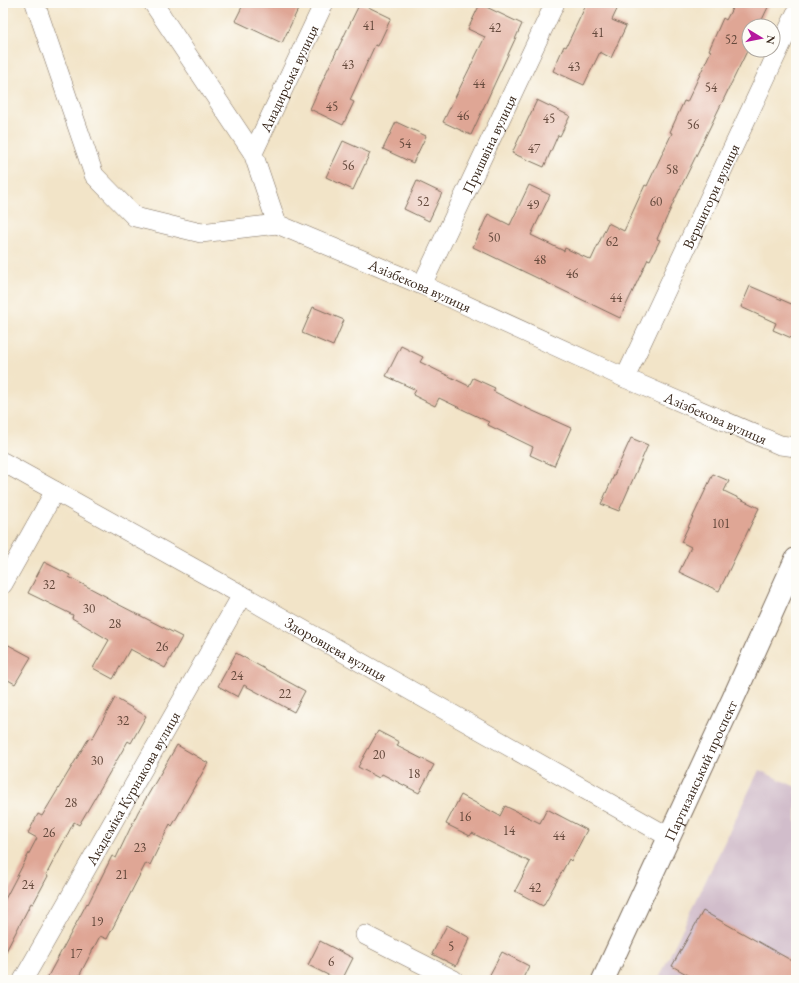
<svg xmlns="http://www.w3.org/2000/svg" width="799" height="983" viewBox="0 0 799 983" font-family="'EB Garamond',serif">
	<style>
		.industrial { fill: #d1bdcb }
		.building { fill: #dfa695 }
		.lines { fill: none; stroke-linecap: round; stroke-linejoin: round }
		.street-casing { stroke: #7b6b5a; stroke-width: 20 }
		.secondary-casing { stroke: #7b6b5a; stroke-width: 24 }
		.street { stroke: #fff; stroke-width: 19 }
		.secondary { stroke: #fff; stroke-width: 22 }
		.labels { text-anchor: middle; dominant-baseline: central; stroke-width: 3; stroke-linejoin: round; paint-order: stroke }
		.number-label { font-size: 13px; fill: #64493c }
		.street-label { font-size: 15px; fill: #3b2a1e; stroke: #fdfcf7 }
	</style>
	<rect width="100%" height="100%" fill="#fdfcf7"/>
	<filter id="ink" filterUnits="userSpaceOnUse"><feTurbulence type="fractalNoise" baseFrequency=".025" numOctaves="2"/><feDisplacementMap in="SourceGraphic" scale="8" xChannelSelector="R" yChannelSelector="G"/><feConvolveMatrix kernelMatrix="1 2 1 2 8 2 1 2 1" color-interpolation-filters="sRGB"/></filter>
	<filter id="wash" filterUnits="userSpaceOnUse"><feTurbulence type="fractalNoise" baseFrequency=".012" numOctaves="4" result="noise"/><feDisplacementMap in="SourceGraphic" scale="16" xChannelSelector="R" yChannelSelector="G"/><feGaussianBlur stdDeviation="0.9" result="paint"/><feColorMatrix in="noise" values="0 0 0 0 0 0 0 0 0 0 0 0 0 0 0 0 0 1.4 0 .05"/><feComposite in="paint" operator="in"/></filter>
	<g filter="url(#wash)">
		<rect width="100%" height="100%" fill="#f2e4c8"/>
		<path class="industrial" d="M759 770 796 787V980H658Z"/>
		<g id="blocks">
			<g class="building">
				<path d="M244 3H301L282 43 235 21Z"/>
				<path d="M360 3 391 18 378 46 375 45 350 100 354 102 343 125 310 109 327 71Z"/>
				<path d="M587 3H620L612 20 626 26 611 58 600 52 584 85 553 71 564 46 566 47Z"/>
				<path d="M735 3H770L759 26H749V47L675 199 657 239 660 240 650 260 648 259 620 318 473 247 488 214 510 225 529 185 550 195 531 235 564 251 565 248 591 260 608 223 624 231 645 185 647 186 672 133 670 132 684 101 687 102 711 51 709 50 723 18 726 20Z"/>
				<path d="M480 4 522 24 471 135 443 122 485 37 468 29Z"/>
				<path d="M537 100 570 116 560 136 558 135 544 167 512 153Z"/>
				<path d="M396 122 426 136 413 163 383 149Z"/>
				<path d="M343 141 370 153 353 190 326 177Z"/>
				<path d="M417 181 442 193 429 221 404 209Z"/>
				<path d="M750 286 796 306V340L773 330 776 323 741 307Z"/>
				<path d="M313 307 344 320 333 346 302 333Z"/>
				<path d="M401 346 423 357 420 362 469 386 473 378 495 388 493 391 524 407 571 428 554 466 530 455 533 447 488 425 489 422 439 398 435 406 413 395 416 390 386 376Z"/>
				<path d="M631 438 648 445 619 511 601 504Z"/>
				<path d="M713 474 729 481 724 491 759 508 719 591 679 572 691 547 681 542Z"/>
				<path d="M44 562 70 575 69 577 107 597 106 598 182 637 165 668 130 649 113 679 93 668 109 640 72 618 73 615 28 593Z"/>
				<path d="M3 642 31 657 15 684 3 677Z"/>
				<path d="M236 653 305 691 294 712 244 685 238 697 218 686Z"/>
				<path d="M115 698 146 716 131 743 128 741 79 825 74 822 46 875 48 876 33 904 31 903 3 957V903L37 838 28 833 38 814 42 816 89 738 92 739Z"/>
				<path d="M378 731 399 742 397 746 434 765 419 793 382 774 379 778 358 767Z"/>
				<path d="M177 745 208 763 172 826 170 824 150 865 146 863 107 939 100 936 77 980H46L87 903 88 904 112 856 116 858 138 812Z"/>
				<path d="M461 795 500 816 505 806 540 823 547 809 587 830 571 861 569 859 543 906 515 891 530 862 472 833 470 836 446 824Z"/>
				<path d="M703 911 796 963V980H697L672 966Z"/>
				<path d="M447 925 470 938 456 966 432 954Z"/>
				<path d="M320 941 353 958 342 980H338L308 965Z"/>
				<path d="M502 952 529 966 522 980H487Z"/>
			</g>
		</g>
	</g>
	<g filter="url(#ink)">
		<use href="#blocks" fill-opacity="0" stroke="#7b6b5a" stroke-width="1"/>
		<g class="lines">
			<g class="street-casing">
				<g id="street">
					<path d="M35 3 94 175 135 217 201 233 277 224"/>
					<path id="s1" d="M153 3 253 153 277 224 422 285 625 378 780 445 796 447"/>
					<path id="s2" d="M253 153 324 3"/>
					<path id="s3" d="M422 285 555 3"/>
					<path id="s4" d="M625 378 796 13"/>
					<path id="s5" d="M3 462 242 595 669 837"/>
					<path d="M3 584 55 491"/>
					<path d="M365 935 454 980"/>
					<path id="s6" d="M23 980 242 595"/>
				</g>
			</g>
			<g class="secondary-casing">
				<g id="secondary">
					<path id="s7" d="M603 980 733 699 796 559"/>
				</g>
			</g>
			<use href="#street" class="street"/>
			<use href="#secondary" class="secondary"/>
		</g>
	</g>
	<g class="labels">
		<g class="number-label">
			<text x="369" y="25">41</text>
			<text x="495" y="27">42</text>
			<text x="598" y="32">41</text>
			<text x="731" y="39">52</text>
			<text x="348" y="64">43</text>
			<text x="574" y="66">43</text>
			<text x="479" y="83">44</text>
			<text x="711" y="87">54</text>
			<text x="332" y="106">45</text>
			<text x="463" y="115">46</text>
			<text x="549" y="118">45</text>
			<text x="693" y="124">56</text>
			<text x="405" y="143">54</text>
			<text x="534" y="148">47</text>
			<text x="348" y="165">56</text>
			<text x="672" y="169">58</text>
			<text x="423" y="201">52</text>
			<text x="656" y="201">60</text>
			<text x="533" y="204">49</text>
			<text x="494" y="237">50</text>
			<text x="612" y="241">62</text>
			<text x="540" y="259">48</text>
			<text x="572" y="273">46</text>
			<text x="616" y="297">44</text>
			<text x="721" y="523">101</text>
			<text x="49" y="584">32</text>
			<text x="89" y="608">30</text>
			<text x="115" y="623">28</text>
			<text x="162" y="646">26</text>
			<text x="237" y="675">24</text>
			<text x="285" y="693">22</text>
			<text x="123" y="720">32</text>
			<text x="379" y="754">20</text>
			<text x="97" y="760">30</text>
			<text x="414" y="773">18</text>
			<text x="71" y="802">28</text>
			<text x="465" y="816">16</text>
			<text x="509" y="830">14</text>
			<text x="49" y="832">26</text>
			<text x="559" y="835">44</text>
			<text x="140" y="847">23</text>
			<text x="122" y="874">21</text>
			<text x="28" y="884">24</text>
			<text x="535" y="887">42</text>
			<text x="97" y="921">19</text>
			<text x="451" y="946">5</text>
			<text x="76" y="953">17</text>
			<text x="331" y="961">6</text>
		</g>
		<g class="street-label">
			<text stroke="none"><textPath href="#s2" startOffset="83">Анадирська вулиця</textPath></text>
			<text stroke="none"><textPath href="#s3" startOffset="156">Пришвіна вулиця</textPath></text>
			<text stroke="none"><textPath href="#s4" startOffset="201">Вершигори вулиця</textPath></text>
			<text stroke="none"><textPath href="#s1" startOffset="411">Азізбекова вулиця</textPath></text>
			<text stroke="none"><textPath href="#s1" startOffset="735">Азізбекова вулиця</textPath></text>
			<text stroke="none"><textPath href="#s5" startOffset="382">Здоровцева вулиця</textPath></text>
			<text stroke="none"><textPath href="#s7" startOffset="231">Партизанський проспект</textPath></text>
			<text stroke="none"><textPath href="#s6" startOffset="221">Академіка Курнакова вулиця</textPath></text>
		</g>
	</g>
	<rect width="799" height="983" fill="none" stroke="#fdfcf7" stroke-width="16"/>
	<g transform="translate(761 38) rotate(100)"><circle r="19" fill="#fdfcf7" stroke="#afa8a0"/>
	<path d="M0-3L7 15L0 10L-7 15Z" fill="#b5179e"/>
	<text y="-6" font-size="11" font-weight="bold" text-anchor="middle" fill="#3b2a1e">N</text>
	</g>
</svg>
